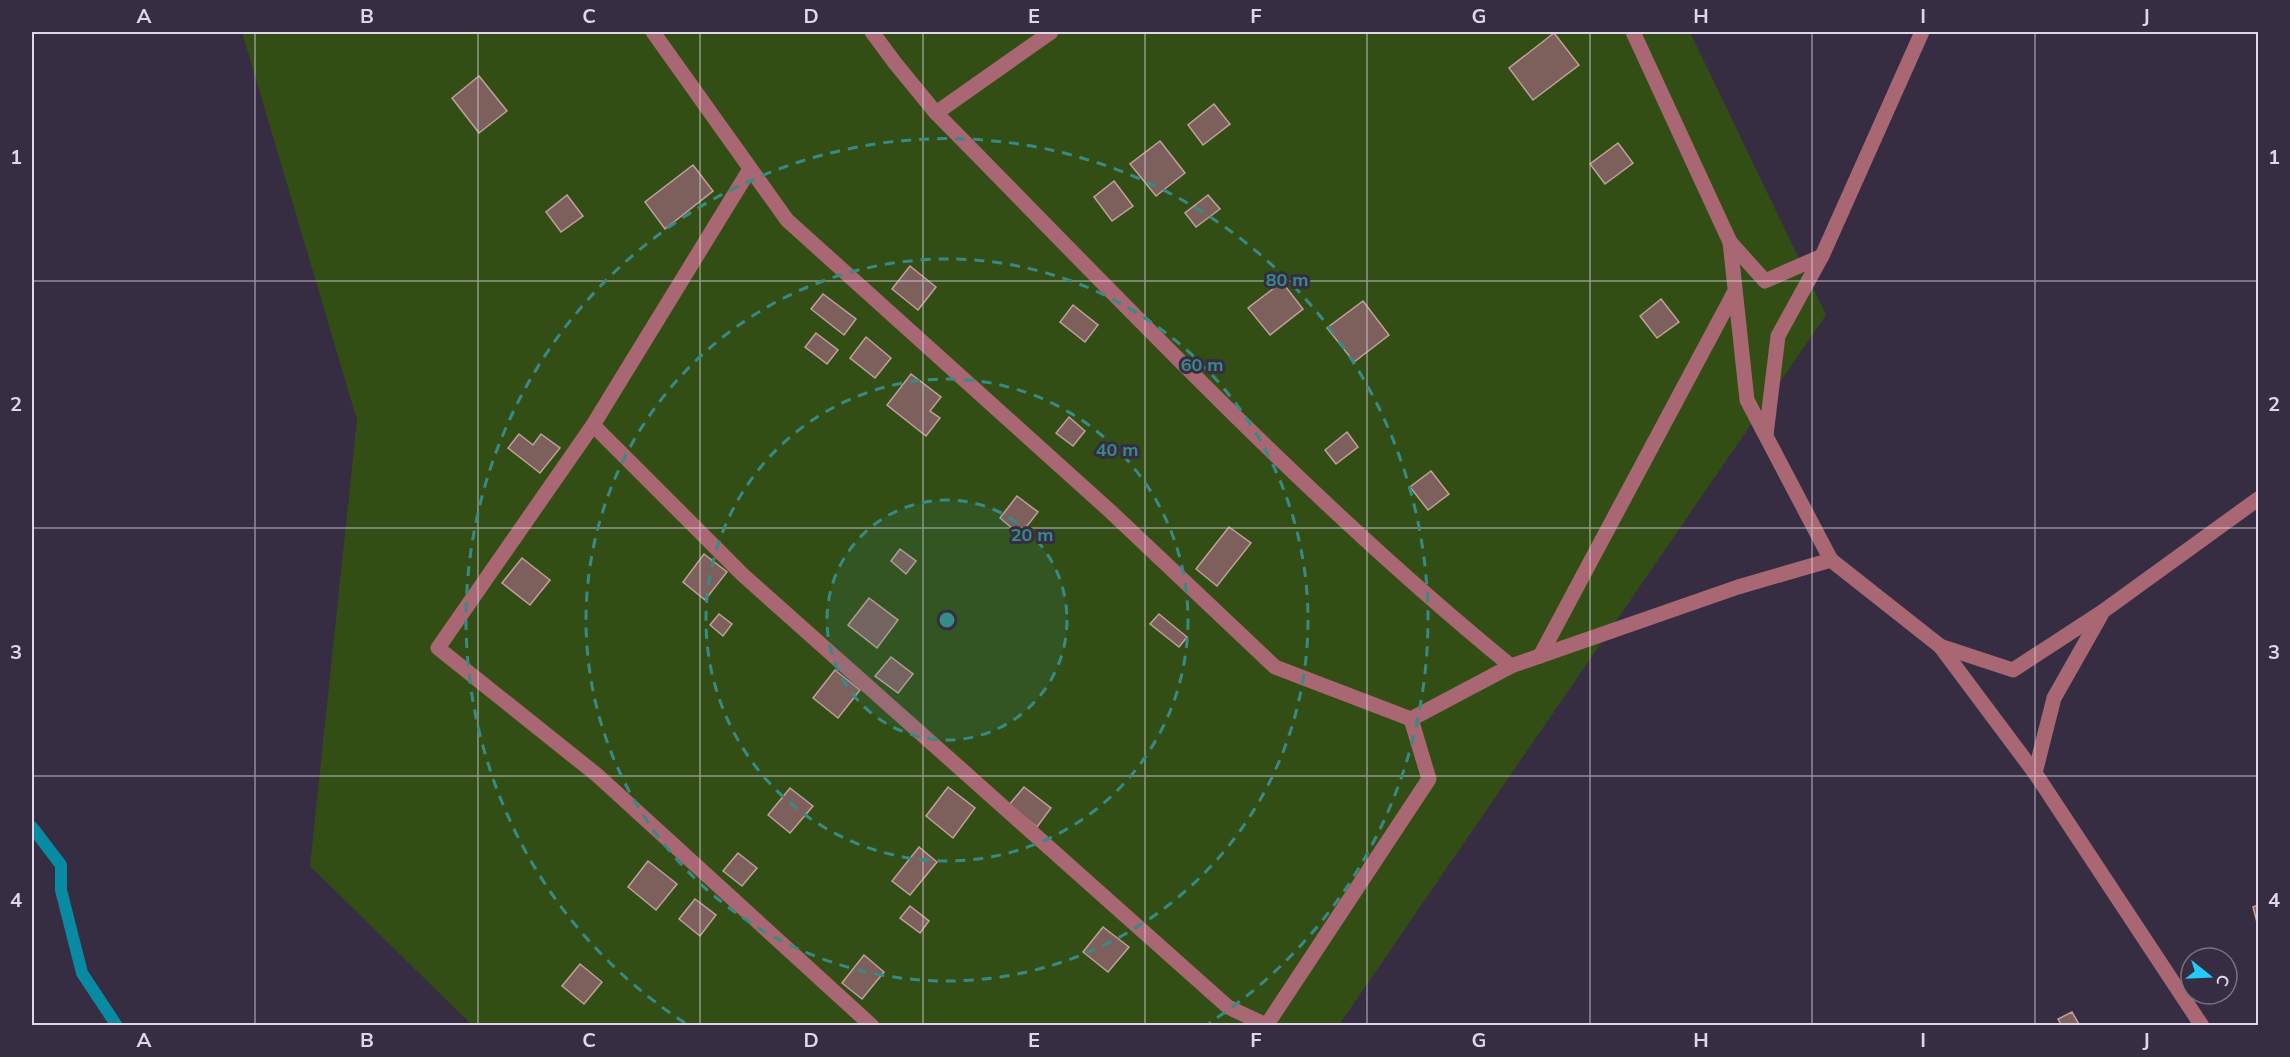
<svg xmlns="http://www.w3.org/2000/svg" width="2290" height="1057" viewBox="0 0 2290 1057" font-family="Mulish,sans-serif">
	<style>
		.green { fill: #324e14 }
		.lines { fill: none; stroke-linecap: round; stroke-linejoin: round }
		.stream { stroke: #088aa2; stroke-width: 12 }
		.building { fill: #7d5f5b; stroke: #c2a09c; stroke-width: 1.5 }
		.minor { stroke: #a86772; stroke-width: 15 }
		.grid { fill: none; stroke: #ddd8e6; stroke-width: 1.5; stroke-opacity: 0.55 }
		.ring { fill: none; stroke: #388a86; stroke-width: 3; stroke-dasharray: 10 8 }
		.centre { fill: #388a86; stroke: #362d43; stroke-width: 3 }
		.ring-label { font-size: 18px; text-anchor: middle; font-weight: bold; fill: #388a86; stroke: #362d43; stroke-width: 6; stroke-linejoin: round; paint-order: stroke }
		.neatline { fill: none; stroke: #ddd8e6; stroke-width: 2 }
		.grid-label { font-size: 20px; text-anchor: middle; font-weight: bold; fill: #ddd8e6 }
	</style>
	<rect width="100%" height="100%" fill="#362d43"/>
	<path class="green" d="M242 32H1690L1826 315 1339 1025H472L310 866 357 420Z"/>
	<g class="lines">
		<path class="stream" d="M32 827 61 865V890L82 973 117 1026"/>
	</g>
	<g class="building">
		<path d="M1554 33 1579 65 1533 100 1509 68Z"/>
		<path d="M479 76 507 111 479 133 452 98Z"/>
		<path d="M1214 104 1230 124 1203 145 1188 125Z"/>
		<path d="M1160 141 1185 173 1156 196 1130 164Z"/>
		<path d="M1618 143 1633 163 1605 184 1590 164Z"/>
		<path d="M693 165 713 191 665 229 645 202Z"/>
		<path d="M1114 181 1133 206 1112 221 1094 197Z"/>
		<path d="M567 195 583 216 561 232 546 212Z"/>
		<path d="M1208 195 1220 209 1196 227 1185 213Z"/>
		<path d="M910 266 936 287 918 310 892 289Z"/>
		<path d="M1282 282 1303 309 1270 335 1248 308Z"/>
		<path d="M823 294 856 319 844 335 811 309Z"/>
		<path d="M1661 299 1679 322 1657 338 1640 316Z"/>
		<path d="M1363 301 1389 335 1354 362 1327 328Z"/>
		<path d="M1073 305 1098 325 1085 342 1060 322Z"/>
		<path d="M816 333 838 350 827 364 805 347Z"/>
		<path d="M866 337 891 358 875 378 850 358Z"/>
		<path d="M911 374 941 397 930 411 940 418 926 436 887 405Z"/>
		<path d="M1069 417 1085 431 1073 446 1056 433Z"/>
		<path d="M1347 432 1358 447 1336 464 1325 450Z"/>
		<path d="M519 434 533 445 541 434 560 448 540 473 508 448Z"/>
		<path d="M1431 471 1449 494 1428 510 1410 487Z"/>
		<path d="M1017 496 1038 512 1020 535 1000 518Z"/>
		<path d="M1229 527 1251 543 1217 586 1196 569Z"/>
		<path d="M900 549 916 561 906 574 891 561Z"/>
		<path d="M704 554 727 572 705 600 683 582Z"/>
		<path d="M522 558 550 580 530 605 502 583Z"/>
		<path d="M869 598 898 620 877 648 848 625Z"/>
		<path d="M719 614 732 624 723 636 710 625Z"/>
		<path d="M1159 614 1187 637 1179 647 1150 624Z"/>
		<path d="M891 657 913 674 898 693 875 676Z"/>
		<path d="M835 670 860 690 838 718 813 698Z"/>
		<path d="M948 787 975 808 953 838 926 816Z"/>
		<path d="M1024 787 1051 808 1037 827 1009 805Z"/>
		<path d="M790 788 813 806 790 833 768 815Z"/>
		<path d="M919 847 937 862 910 895 892 881Z"/>
		<path d="M738 853 757 868 742 886 723 871Z"/>
		<path d="M648 861 677 884 656 910 628 887Z"/>
		<path d="M695 899 716 915 700 936 679 919Z"/>
		<path d="M2258 905V926L2253 907Z"/>
		<path d="M910 906 929 921 920 933 900 918Z"/>
		<path d="M1103 927 1129 947 1108 972 1083 952Z"/>
		<path d="M864 955 884 972 862 999 842 983Z"/>
		<path d="M580 964 602 982 584 1004 562 986Z"/>
		<path d="M2072 1012 2080 1026H2062L2058 1019Z"/>
	</g>
	<g class="lines">
		<g class="minor">
			<path d="M653 32 787 220 1110 511 1275 667 1411 719 1511 666 1738 587 1831 560 1940 646 2035 773 2202 1026"/>
			<path d="M872 32 895 63 936 113C1123 302 1305 498 1511 666"/>
			<path d="M1633 32 1730 242 1747 400 1831 560"/>
			<path d="M936 113 1051 32"/>
			<path d="M750 169 593 425 438 648 597 775 872 1026"/>
			<path d="M1730 242 1765 281 1822 256"/>
			<path d="M593 425 743 575 1228 1007 1266 1025"/>
			<path d="M1766 435 1778 336 1822 256 1922 32"/>
			<path d="M1940 646 2013 670 2102 612 2258 499"/>
			<path d="M1540 656 1735 291"/>
			<path d="M2035 773 2054 698 2101 615"/>
			<path d="M1266 1026 1429 779 1411 719"/>
		</g>
	</g>
	<path class="grid" d="M255 32V1026M478 32V1026M700 32V1026M923 32V1026M1145 32V1026M1367 32V1026M1590 32V1026M1812 32V1026M2035 32V1026M32 281H2258M32 528H2258M32 776H2258"/>
	<circle cx="947" cy="620" r="120" fill="#388a86" fill-opacity=".12"/>
	<g class="ring">
		<circle cx="947" cy="620" r="120"/>
		<circle cx="947" cy="620" r="241"/>
		<circle cx="947" cy="620" r="361"/>
		<path d="M685 1023A481 481 0 1 1 1209 1023"/>
	</g>
	<circle cx="947" cy="620" r="9" class="centre"/>
	<g class="ring-label">
		<text x="1287" y="286">80 m</text>
		<text x="1202" y="371">60 m</text>
		<text x="1117" y="456">40 m</text>
		<text x="1032" y="541">20 m</text>
	</g>
	<rect width="2290" height="1057" fill="none" stroke="#362d43" stroke-width="66"/>
	<g transform="translate(2209 976) rotate(108)"><circle r="28" fill="#362d43" stroke="#797184" stroke-width="1.5"/>
	<path d="M0-4.5L10 22L0 15L-10 22Z" fill="#25c9fe"/>
	<text y="-9" font-size="16" font-weight="bold" text-anchor="middle" fill="#ddd8e6">С</text>
	</g>
	<rect x="33" y="33" width="2224" height="991" class="neatline"/>
	<g class="grid-label">
		<text x="144" y="23">A</text>
		<text x="367" y="23">B</text>
		<text x="589" y="23">C</text>
		<text x="811" y="23">D</text>
		<text x="1034" y="23">E</text>
		<text x="1256" y="23">F</text>
		<text x="1479" y="23">G</text>
		<text x="1701" y="23">H</text>
		<text x="1923" y="23">I</text>
		<text x="2146" y="23">J</text>
		<text x="16" y="164">1</text>
		<text x="2274" y="164">1</text>
		<text x="16" y="411">2</text>
		<text x="2274" y="411">2</text>
		<text x="16" y="659">3</text>
		<text x="2274" y="659">3</text>
		<text x="16" y="907">4</text>
		<text x="2274" y="907">4</text>
		<text x="144" y="1047">A</text>
		<text x="367" y="1047">B</text>
		<text x="589" y="1047">C</text>
		<text x="811" y="1047">D</text>
		<text x="1034" y="1047">E</text>
		<text x="1256" y="1047">F</text>
		<text x="1479" y="1047">G</text>
		<text x="1701" y="1047">H</text>
		<text x="1923" y="1047">I</text>
		<text x="2146" y="1047">J</text>
	</g>
</svg>
